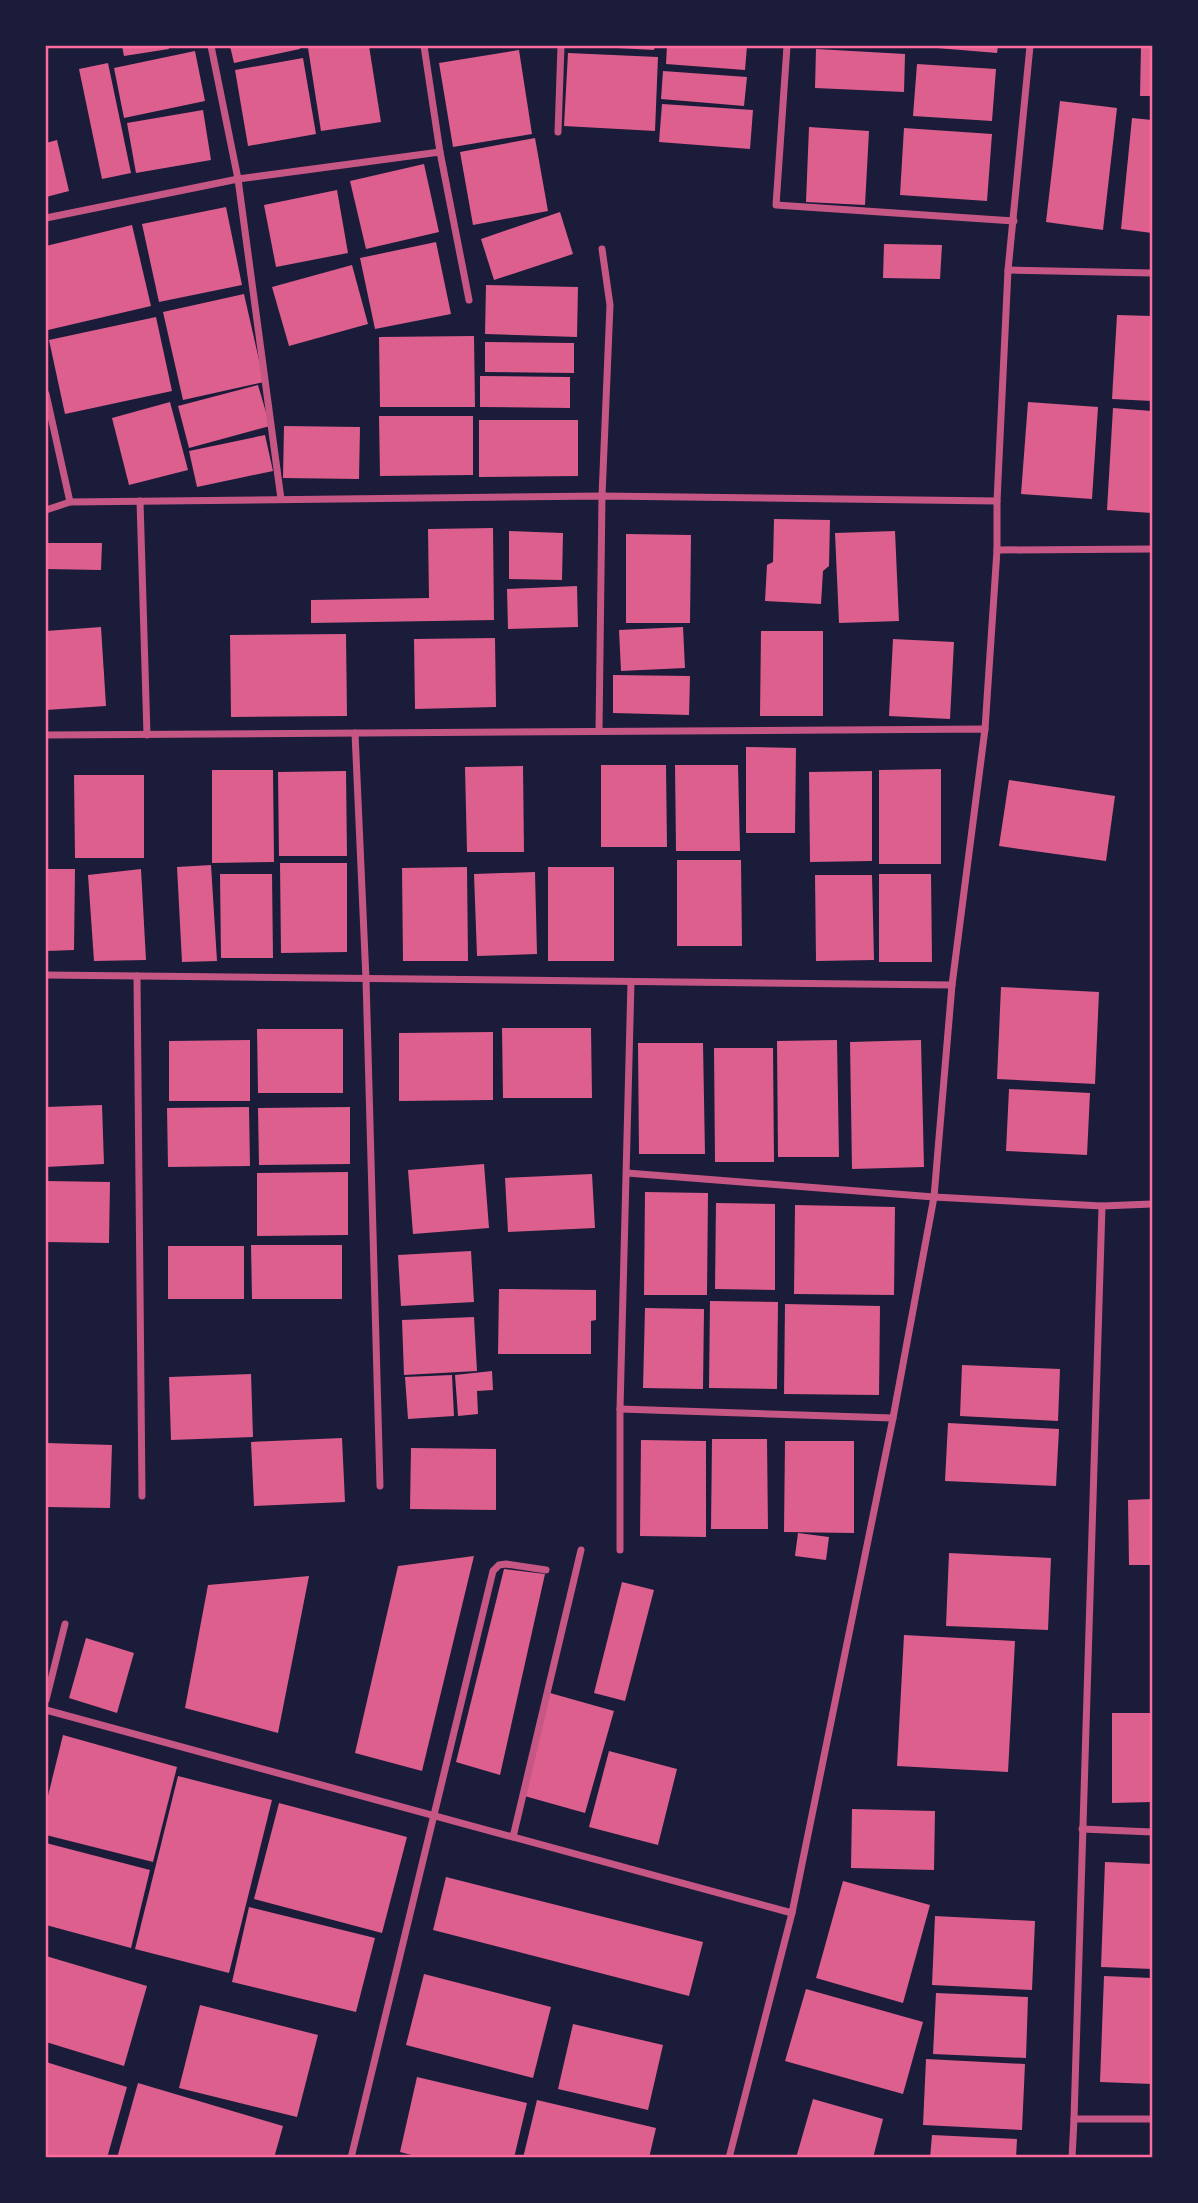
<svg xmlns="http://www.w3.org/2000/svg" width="1198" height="2203" viewBox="0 0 1198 2203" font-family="'Fira Sans Condensed',sans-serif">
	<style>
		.building { fill: #dd5f8e }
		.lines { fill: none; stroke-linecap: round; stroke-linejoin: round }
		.minor { stroke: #c65784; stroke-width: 7 }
		.neatline { fill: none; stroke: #ff6b9d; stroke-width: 2.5 }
	</style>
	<rect width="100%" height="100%" fill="#1b1b3a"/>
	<g class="building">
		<path d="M122 46H168L169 49 124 56Z"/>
		<path d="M230 46H300V49L234 63Z"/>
		<path d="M325 46H369L381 122 321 131 308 48Z"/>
		<path d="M617 46H655L654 50 617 48Z"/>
		<path d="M667 46H747L745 70 666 64Z"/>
		<path d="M925 46H998L997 53 925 47Z"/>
		<path d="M1141 46H1152V96H1140Z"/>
		<path d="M816 49 905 54 904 92 815 88Z"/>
		<path d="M519 50 532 134 453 147 439 63Z"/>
		<path d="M195 51 205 101 124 118 114 68Z"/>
		<path d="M568 53 658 57 655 131 564 126Z"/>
		<path d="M303 58 316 134 248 146 235 70Z"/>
		<path d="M108 63 131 173 102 179 79 69Z"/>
		<path d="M917 64 996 69 992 121 913 116Z"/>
		<path d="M663 71 747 77 744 106 661 99Z"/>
		<path d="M1060 101 1117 108 1103 230 1046 222Z"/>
		<path d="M662 104 753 110 750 149 659 142Z"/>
		<path d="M203 110 211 160 136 173 127 123Z"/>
		<path d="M1132 118 1152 120V233L1121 229Z"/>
		<path d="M809 127 869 131 865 205 806 202Z"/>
		<path d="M904 128 992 134 987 201 900 195Z"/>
		<path d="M535 138 548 211 473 225 460 152Z"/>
		<path d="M57 140 69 191 46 197V143Z"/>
		<path d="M424 164 439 232 366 249 350 181Z"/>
		<path d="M337 190 348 253 276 267 264 205Z"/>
		<path d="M226 207 242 285 159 302 142 224Z"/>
		<path d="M560 212 573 254 494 280 481 239Z"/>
		<path d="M132 225 151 306 48 330 46 321V246Z"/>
		<path d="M436 242 451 314 375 329 360 258Z"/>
		<path d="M884 244 942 245 940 279 883 278Z"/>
		<path d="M352 265 368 324 289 346 272 287Z"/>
		<path d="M486 285 578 287 577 337 485 334Z"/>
		<path d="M244 294 264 382 183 400 163 312Z"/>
		<path d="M1117 315 1152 316V401L1112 399Z"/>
		<path d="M156 317 172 391 65 414 49 340Z"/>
		<path d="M474 336 475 407H380L379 337Z"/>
		<path d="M485 342 574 343V373L485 372Z"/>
		<path d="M480 376 570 377V408L480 407Z"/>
		<path d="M258 385 270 426 189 448 178 406Z"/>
		<path d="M170 402 188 470 129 485 112 418Z"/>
		<path d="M1028 402 1098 407 1092 499 1021 494Z"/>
		<path d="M1113 408 1152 411V513L1107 510Z"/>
		<path d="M379 416H473V475L380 476Z"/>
		<path d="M479 420H578V476L479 477Z"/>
		<path d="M284 426 360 427 359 479 283 478Z"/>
		<path d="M265 435 273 471 197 487 189 451Z"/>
		<path d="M774 519 830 520 829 566 823 571 821 604 765 601 767 565 773 562Z"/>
		<path d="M493 528 494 620 311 623V600L429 598 428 529Z"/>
		<path d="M509 531 563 533 562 580 509 579Z"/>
		<path d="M895 531 899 621 839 623 835 533Z"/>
		<path d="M626 534 691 535 690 623H626Z"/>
		<path d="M46 543H102L101 570 46 569Z"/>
		<path d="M577 586 578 627 508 629 507 589Z"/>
		<path d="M101 627 106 706 46 710V631Z"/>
		<path d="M683 627 685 668 621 671 619 630Z"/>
		<path d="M761 631H823V716H760Z"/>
		<path d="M346 634 347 716 231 717 230 635Z"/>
		<path d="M495 638 496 707 415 709 414 639Z"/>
		<path d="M893 639 954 642 950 719 889 716Z"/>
		<path d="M613 675 690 676 689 715 613 713Z"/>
		<path d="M746 747 796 748 795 833H746Z"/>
		<path d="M601 765H666L667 847H601Z"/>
		<path d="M675 765H738L740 851H676Z"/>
		<path d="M523 766 524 852H467L465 767Z"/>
		<path d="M941 769V864H879V770Z"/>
		<path d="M212 770H273L274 862 212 863Z"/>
		<path d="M346 771 347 856H279L278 772Z"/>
		<path d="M872 771V861L810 862 809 772Z"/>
		<path d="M74 775H144V858H75Z"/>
		<path d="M1009 780 1115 796 1106 861 999 846Z"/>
		<path d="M677 860H741L742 946H677Z"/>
		<path d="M280 863H347V952L281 953Z"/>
		<path d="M211 865 217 961 182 962 177 867Z"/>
		<path d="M467 867 468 961H403L402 868Z"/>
		<rect x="548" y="867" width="66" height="94"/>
		<path d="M46 869H75L74 950 46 951Z"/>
		<path d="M141 869 146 960 94 961 88 875Z"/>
		<path d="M535 872 537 954 477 956 474 874Z"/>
		<path d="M220 874H272L273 958H221Z"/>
		<path d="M879 874H931L932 962H879Z"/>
		<path d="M815 875H872L874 960 816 961Z"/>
		<path d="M1001 987 1099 992 1095 1084 997 1079Z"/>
		<path d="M502 1028H591L592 1098H503Z"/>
		<path d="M257 1029H343V1093H258Z"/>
		<path d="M493 1032V1100L399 1101V1033Z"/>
		<path d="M250 1040V1101H169V1041Z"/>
		<path d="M837 1040 839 1157H778L777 1041Z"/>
		<path d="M921 1040 924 1167 852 1169 850 1042Z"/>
		<path d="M638 1043H703L705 1154H639Z"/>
		<path d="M714 1048H773L774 1162H715Z"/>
		<path d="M1009 1089 1090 1093 1087 1155 1006 1151Z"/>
		<path d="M102 1105 104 1164 46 1167V1107Z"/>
		<path d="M249 1107 250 1166 168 1167 167 1108Z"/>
		<path d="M350 1107V1164L259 1165 258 1108Z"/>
		<path d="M484 1164 489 1228 413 1234 408 1170Z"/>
		<path d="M348 1172V1235L257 1236V1173Z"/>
		<path d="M592 1174 595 1228 508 1232 505 1178Z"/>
		<path d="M46 1181 110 1182 109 1243 46 1242Z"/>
		<path d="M645 1192 708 1193 707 1295H644Z"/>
		<path d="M716 1203 775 1204V1290L715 1289Z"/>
		<path d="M795 1205 895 1207 894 1295 794 1294Z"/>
		<path d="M251 1245H342V1299H252Z"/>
		<rect x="168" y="1246" width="76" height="53"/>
		<path d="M471 1251 474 1302 401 1306 398 1255Z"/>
		<path d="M499 1289 596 1290V1320L591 1321V1354H498Z"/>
		<path d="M710 1301 778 1302 777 1389 709 1388Z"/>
		<path d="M785 1304 880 1306 879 1395 784 1394Z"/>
		<path d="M645 1308 704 1309 703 1389 643 1388Z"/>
		<path d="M474 1317 477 1371 404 1375 402 1320Z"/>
		<path d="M962 1365 1060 1369 1058 1421 960 1416Z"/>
		<path d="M492 1371 493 1390 477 1391 478 1414 458 1416 455 1375Z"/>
		<path d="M251 1374 253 1437 171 1440 169 1377Z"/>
		<path d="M452 1375 454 1416 408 1419 405 1377Z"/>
		<path d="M948 1423 1059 1429 1056 1486 945 1481Z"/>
		<path d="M342 1438 345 1502 254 1506 251 1442Z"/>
		<path d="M712 1439H767L768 1529H711Z"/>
		<path d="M641 1440 706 1441V1537L640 1536Z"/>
		<path d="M785 1441H854V1533L784 1532Z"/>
		<path d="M46 1443 112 1445 110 1508 46 1507Z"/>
		<path d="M411 1448 496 1449V1510L410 1509Z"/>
		<path d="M1152 1499V1565H1129L1128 1500Z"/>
		<path d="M798 1533 829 1537 826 1560 795 1556Z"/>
		<path d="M949 1553 1051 1558 1048 1630 946 1626Z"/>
		<path d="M474 1556 422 1771 355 1753 398 1566Z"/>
		<path d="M504 1569 545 1574 500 1775 456 1762Z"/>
		<path d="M309 1576 278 1733 185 1708 208 1585Z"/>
		<path d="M622 1582 654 1590 625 1701 594 1693Z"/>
		<path d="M904 1635 1015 1641 1008 1772 897 1766Z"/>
		<path d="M86 1638 134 1653 117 1713 69 1698Z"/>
		<path d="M550 1693 614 1711 585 1813 521 1795Z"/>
		<path d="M1112 1713H1152V1802L1112 1803Z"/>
		<path d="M63 1735 177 1767 153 1862 46 1835V1804Z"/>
		<path d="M609 1751 677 1769 658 1845 589 1827Z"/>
		<path d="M178 1776 272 1800 229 1973 135 1949Z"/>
		<path d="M279 1803 407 1837 382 1933 254 1899Z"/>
		<path d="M852 1809 935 1811 934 1870 851 1868Z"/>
		<path d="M46 1843 150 1870 131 1948 46 1925Z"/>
		<path d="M1105 1862 1152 1864V1969L1101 1967Z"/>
		<path d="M446 1877 703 1942 689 1996 433 1930Z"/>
		<path d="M843 1881 930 1905 903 2003 816 1978Z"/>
		<path d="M249 1907 375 1938 356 2012 232 1982Z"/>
		<path d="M935 1916 1035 1921 1032 1990 932 1985Z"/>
		<path d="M46 1956 147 1986 124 2066 46 2042Z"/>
		<path d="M424 1974 551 2007 533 2078 406 2045Z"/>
		<path d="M1104 1976 1152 1978V2084L1100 2082Z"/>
		<path d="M806 1989 923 2022 903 2094 785 2061Z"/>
		<path d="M936 1993 1028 1997 1026 2058 933 2054Z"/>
		<path d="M200 2005 318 2035 297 2117 179 2088Z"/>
		<path d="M573 2024 663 2045 648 2110 558 2089Z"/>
		<path d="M926 2059 1025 2064 1022 2130 923 2125Z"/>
		<path d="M46 2062 127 2087 107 2158H46Z"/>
		<path d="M417 2077 527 2103 514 2158H423L400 2152Z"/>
		<path d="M138 2083 283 2126 274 2158H117Z"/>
		<path d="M813 2099 883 2119 873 2158H796Z"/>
		<path d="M537 2100 656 2128 649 2158H523Z"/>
		<path d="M932 2135 1017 2139 1016 2158H930Z"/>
	</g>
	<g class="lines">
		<g class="minor">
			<path d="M211 46 238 179 281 499"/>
			<path d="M787 46 776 205 1014 221"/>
			<path d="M558 132 561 46"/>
			<path d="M440 152 469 300"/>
			<path d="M46 218 238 179 440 152 424 46"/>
			<path d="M1008 270 1152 273"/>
			<path d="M46 394 70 502 602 496 997 501"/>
			<path d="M140 501 147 735"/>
			<path d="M46 510 70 502"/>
			<path d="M997 550 1152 549"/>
			<path d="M985 729 997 550V501L1008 270 1030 46"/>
			<path d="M599 731 602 496 610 305 602 249"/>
			<path d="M355 733 366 979 380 1486"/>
			<path d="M46 735 985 729 952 985 934 1197 627 1173"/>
			<path d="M46 975 952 985"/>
			<path d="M137 976 142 1496"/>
			<path d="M620 1409 893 1418"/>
			<path d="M620 1550V1409L631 982"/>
			<path d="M46 1700 65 1624"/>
			<path d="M46 1710 792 1913"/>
			<path d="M1082 1829 1152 1832"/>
			<path d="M513 1837 581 1550"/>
			<path d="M1074 2119 1102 1206"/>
			<path d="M351 2158 493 1571 499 1565 506 1564 546 1570"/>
			<path d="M729 2158 792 1913 893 1418 934 1197 1102 1206 1152 1204"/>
			<path d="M1072 2158 1074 2119H1152"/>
		</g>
	</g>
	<rect width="1198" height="2203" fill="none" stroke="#1b1b3a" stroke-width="94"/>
	<rect x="47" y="47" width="1104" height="2109" class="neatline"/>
</svg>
